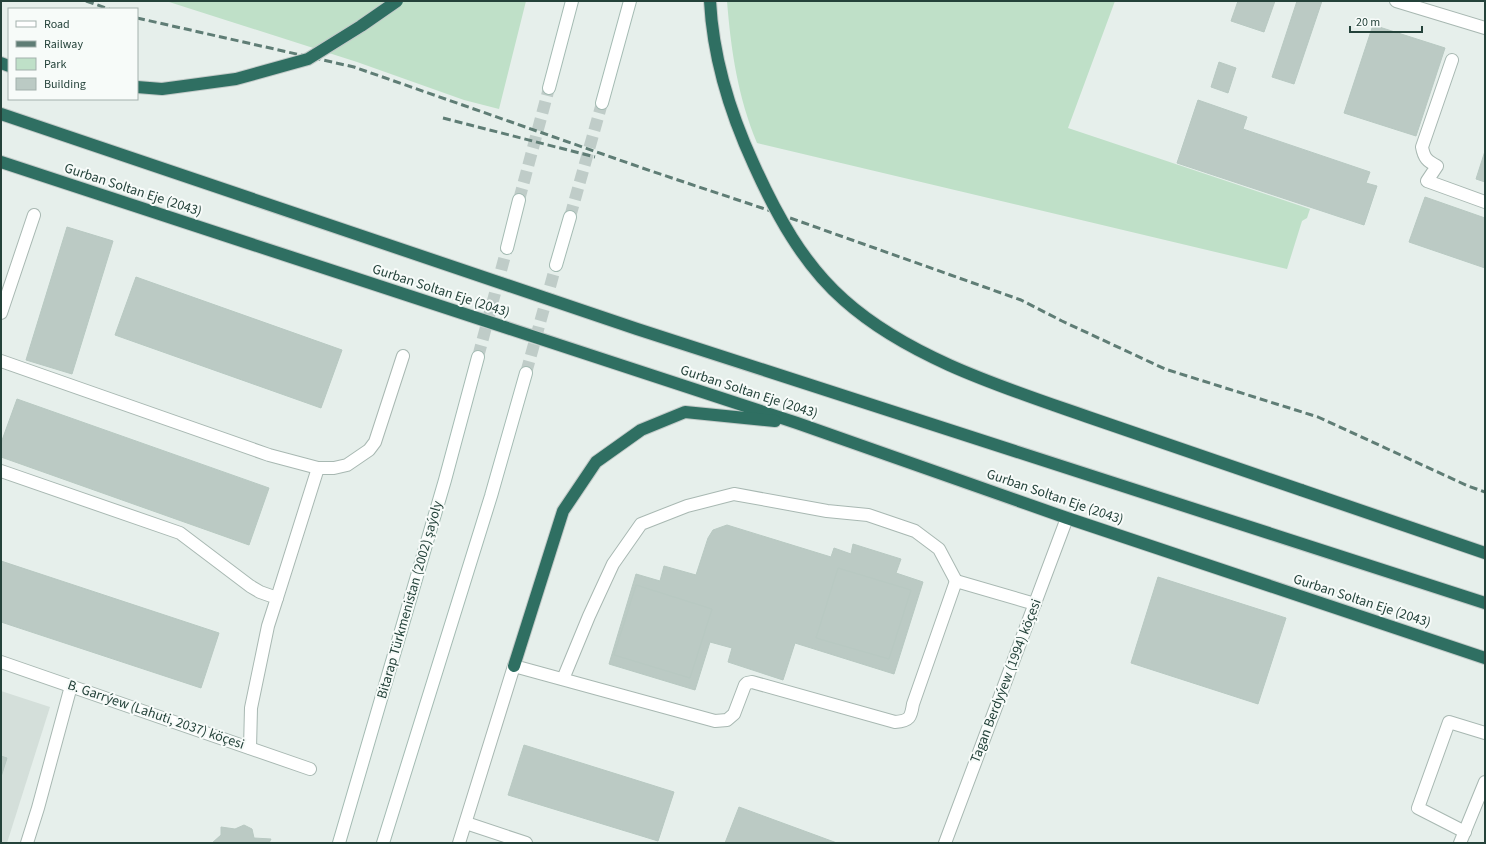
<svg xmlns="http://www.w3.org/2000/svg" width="1486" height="844" viewBox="0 0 1486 844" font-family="'Source Sans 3',sans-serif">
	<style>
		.built { fill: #d4dfda }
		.green { fill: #bfe0c8 }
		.building { fill: #bbcac4; stroke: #b8c9c2 }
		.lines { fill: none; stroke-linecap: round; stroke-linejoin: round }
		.secondary-tunnel { stroke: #bfccc8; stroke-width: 12; stroke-dasharray: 12 6; stroke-linecap: butt }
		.lane-casing { stroke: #a8b8b2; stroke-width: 14 }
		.street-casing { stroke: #a8b8b2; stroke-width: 14 }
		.secondary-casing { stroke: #a4bbb3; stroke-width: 14 }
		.highway-casing { stroke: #c2cac8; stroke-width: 14 }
		.lane { stroke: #fff; stroke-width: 12 }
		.street { stroke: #fff; stroke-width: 12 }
		.secondary { stroke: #fff; stroke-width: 12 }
		.highway { stroke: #2f6f62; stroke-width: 12 }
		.rail { stroke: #5f7d75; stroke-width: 3; stroke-dasharray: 8 4; stroke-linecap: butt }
		.highway-bridge-casing { stroke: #c2cac8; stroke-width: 14; stroke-linecap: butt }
		.highway-bridge { stroke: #2f6f62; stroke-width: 12 }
		.labels { text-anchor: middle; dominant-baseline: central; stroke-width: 4; stroke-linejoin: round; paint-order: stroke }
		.street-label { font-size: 14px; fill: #24423a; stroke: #f7fbf9 }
	</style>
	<rect width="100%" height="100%" fill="#e6efeb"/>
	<path class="built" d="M1 691 50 707 7 843H1Z"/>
	<g class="green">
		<path d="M166 1H526L499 109 464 100 357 62Z"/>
		<path d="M727 1H1115L1068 128 1310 209 1307 218 1302 221 1287 269 757 143C738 97 731 51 727 1Z"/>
	</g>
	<g class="building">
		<path d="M1238 1H1275L1264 32 1231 21Z"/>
		<path d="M1297 1H1322L1294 84 1272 77Z"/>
		<path d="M1373 25 1445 48 1416 136 1344 113Z"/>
		<path d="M1219 62 1236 68 1228 93 1211 87Z"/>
		<path d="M1198 100 1247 117 1243 129 1370 172 1366 183 1377 186 1364 225 1177 163Z"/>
		<path d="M1485 151V182L1476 179Z"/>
		<path d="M1425 197 1485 218V268L1409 242Z"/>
		<path d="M67 227 113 241 72 374 26 360Z"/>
		<path d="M136 277 342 350 321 408 115 335Z"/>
		<path d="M17 399 269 488 249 545 1 457V443Z"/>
		<path d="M727 525 831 557 834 548 851 554 853 544 901 559 896 573 923 582 894 674 795 643 783 680 728 662 732 648 710 642 695 690 609 664 636 574 660 581 664 566 696 575 708 538 713 530Z"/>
		<path d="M1 561 219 633 201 688 1 622Z"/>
		<path d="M838 568 911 590 889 659 816 638Z"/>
		<path d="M1158 577 1286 618 1258 704 1131 663Z"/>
		<path d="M636 585 712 609 690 678 614 655Z"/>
		<path d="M524 745 674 792 658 841 508 795Z"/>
		<path d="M1 756 7 758 1 777Z"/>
		<path d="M739 807 837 843H725Z"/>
		<path d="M244 825 252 829 254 838 271 839 269 843H212L221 835V827L235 829Z"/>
	</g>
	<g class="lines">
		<g class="secondary-tunnel">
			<path d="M519 200 549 88"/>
			<path d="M570 217 602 103"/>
			<path d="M478 357 507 248"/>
			<path d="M526 373 556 265"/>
		</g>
		<g class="lane-casing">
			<g id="lane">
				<path d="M1396 1 1485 28"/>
				<path d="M1452 60 1422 147C1424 158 1427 161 1437 166L1427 181 1485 202"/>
				<path d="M1 313 34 215"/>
				<path d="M1 361 269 455 318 468H334L347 465 369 450 375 442 403 356"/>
				<path d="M1 471 180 533 250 586 260 592 277 598 268 626 251 708 250 748"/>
				<path d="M277 598 318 468"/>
				<path d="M514 666 715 721 727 720 734 714 745 685 747 683 752 682 895 722C910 721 911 717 913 704L956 581 1035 604"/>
				<path d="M563 679 589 616 613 564 641 524 687 506 734 494 827 511 868 515 915 531 939 549 956 581"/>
				<path d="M1465 832 1418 808 1449 722 1485 733"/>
				<path d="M27 843 38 808 71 686"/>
			</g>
		</g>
		<g class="street-casing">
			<g id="street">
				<path d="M1 662 310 769"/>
				<path d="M466 823 526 843"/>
				<path d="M459 843 514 666"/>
				<path d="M945 843 1067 518"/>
				<path d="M1460 843 1485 782"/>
			</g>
		</g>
		<g class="secondary-casing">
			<g id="secondary">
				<path d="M549 88 572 1"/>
				<path d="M602 103 630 1"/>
				<path d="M507 248 519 200"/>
				<path d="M556 265 570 217"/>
				<path d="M339 843 445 480 478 357"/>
				<path d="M383 843 491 496 526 373"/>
			</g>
		</g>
		<g class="highway-casing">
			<g id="highway">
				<path d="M1 63 9 66"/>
				<path d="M1 114 637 329 1485 603"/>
				<path d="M1 162 797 423 1067 518 1485 658"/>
				<path d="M1301 490 1485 553"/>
				<path d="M514 666 563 511 596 462 641 430 685 412 775 421"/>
			</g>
		</g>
		<use href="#lane" class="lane"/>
		<use href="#street" class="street"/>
		<use href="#secondary" class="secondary"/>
		<use href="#highway" class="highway"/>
		<g class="rail">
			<path d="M86 1 109 9"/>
			<path d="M137 18 354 67 651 171 762 208 1021 300 1062 321 1165 369 1318 417 1468 486 1485 492"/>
			<path d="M443 118 595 157"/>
		</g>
		<g class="highway-bridge-casing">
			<g id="highway-bridge">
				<path d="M710 1C713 58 730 113 754 165 776 214 803 264 844 300 910 359 1008 389 1091 418 1161 442 1231 466 1301 490"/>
				<path d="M137 87 162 89 236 79 308 59 361 26 397 1"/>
			</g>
		</g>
		<use href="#highway-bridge" class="highway-bridge"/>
	</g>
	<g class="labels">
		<g class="street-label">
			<text transform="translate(133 190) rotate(18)">Gurban Soltan Eje (2043)</text>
			<text transform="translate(441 291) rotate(18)">Gurban Soltan Eje (2043)</text>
			<text transform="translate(749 392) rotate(18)">Gurban Soltan Eje (2043)</text>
			<text transform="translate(1055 497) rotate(19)">Gurban Soltan Eje (2043)</text>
			<text transform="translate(410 600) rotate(-74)">Bitarap Türkmenistan (2002) şaýoly</text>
			<text transform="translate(1362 601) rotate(18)">Gurban Soltan Eje (2043)</text>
			<text transform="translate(1006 681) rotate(-69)">Tagan Berdyýew (1994) köçesi</text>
			<text transform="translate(156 715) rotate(19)">B. Garrýew (Lahuti, 2037) köçesi</text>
		</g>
	</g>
	<rect width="1486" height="844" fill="none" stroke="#24423a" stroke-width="4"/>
	<rect x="8" y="8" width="130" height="92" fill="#f7fbf9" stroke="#a3b1ad"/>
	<rect x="16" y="21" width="20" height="6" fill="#ffffff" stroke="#a3b1ad"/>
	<text x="44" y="28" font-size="12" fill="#24423a">Road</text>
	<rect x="16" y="41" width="20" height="6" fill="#5f7d75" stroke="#a3b1ad"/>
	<text x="44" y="48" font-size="12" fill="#24423a">Railway</text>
	<rect x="16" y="58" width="20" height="12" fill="#bfe0c8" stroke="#a3b1ad"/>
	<text x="44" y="68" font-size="12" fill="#24423a">Park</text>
	<rect x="16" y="78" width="20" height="12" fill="#bbcac4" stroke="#a3b1ad"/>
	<text x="44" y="88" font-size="12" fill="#24423a">Building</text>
	<path d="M1350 26v6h72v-6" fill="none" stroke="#24423a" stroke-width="2"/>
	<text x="1356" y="26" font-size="12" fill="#24423a" stroke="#f7fbf9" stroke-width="3" paint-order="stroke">20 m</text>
</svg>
